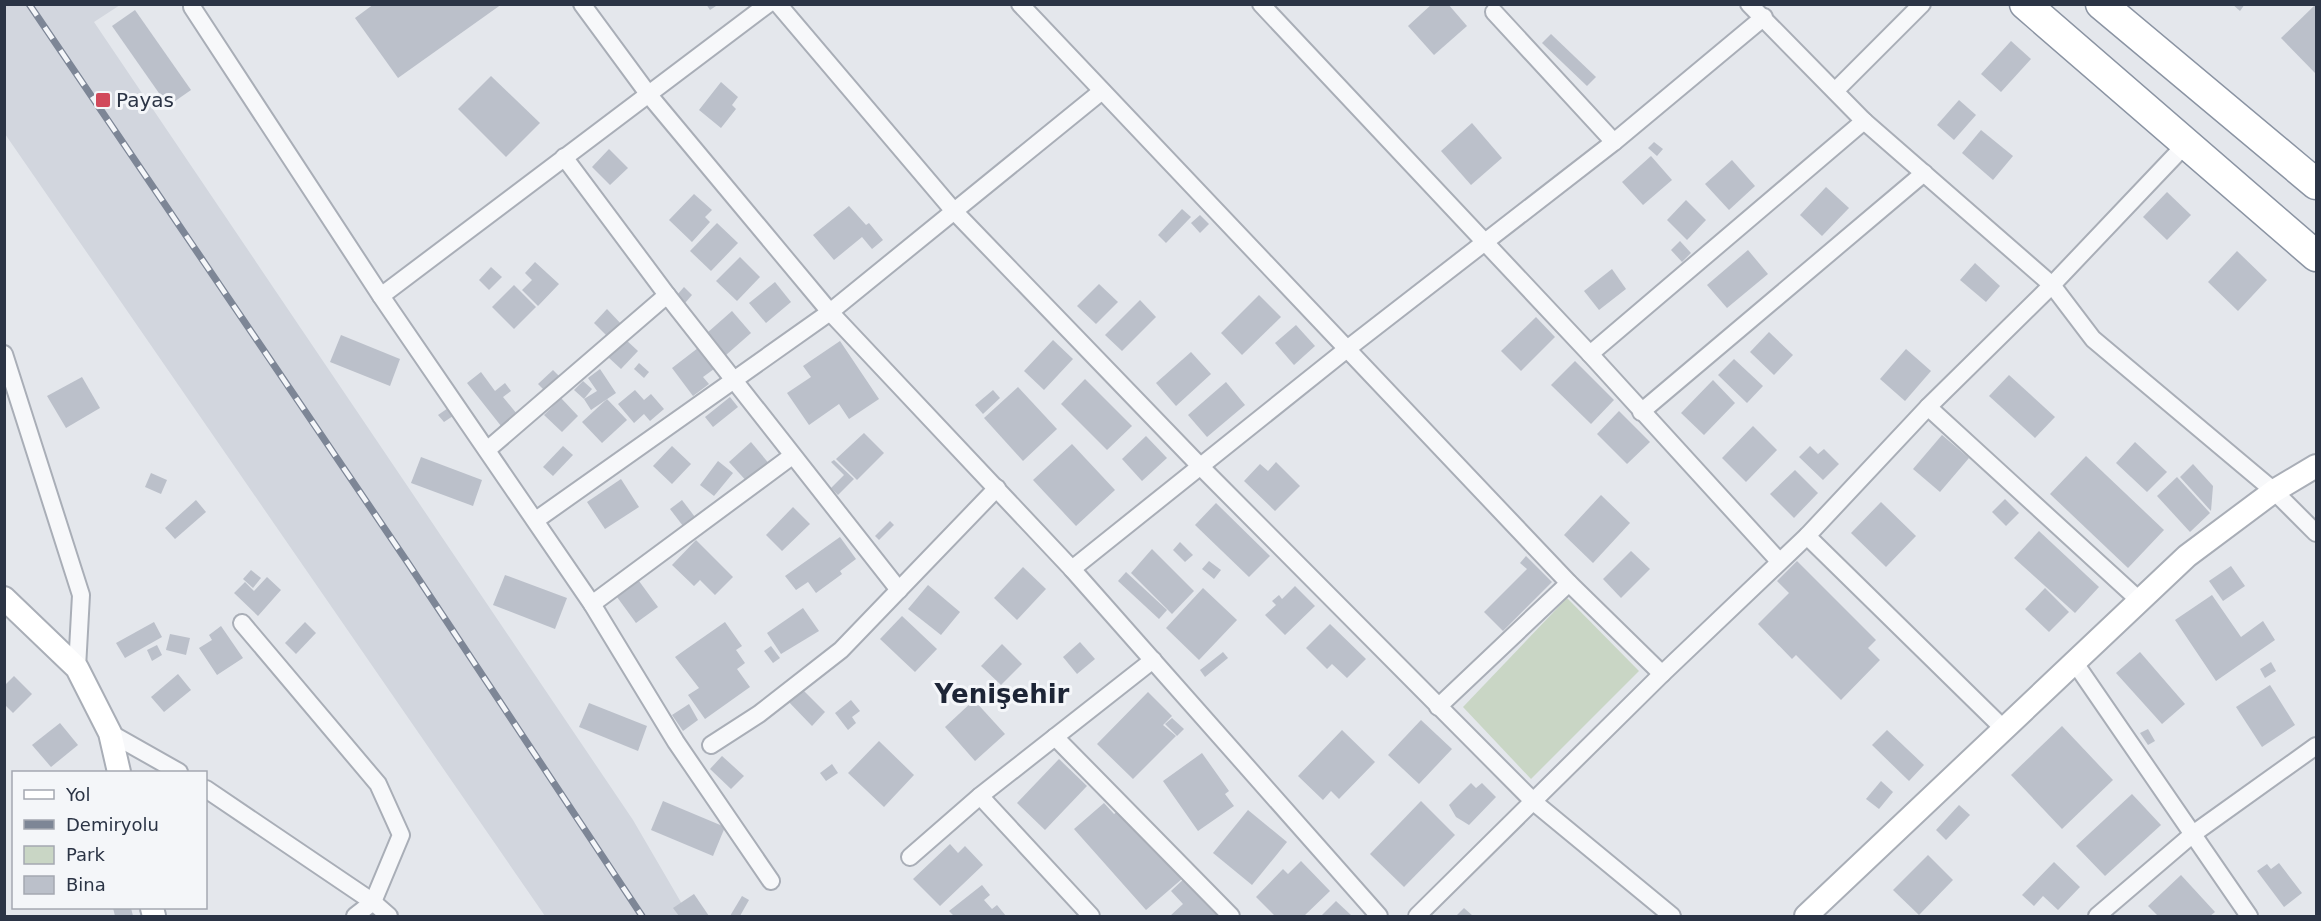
<svg xmlns="http://www.w3.org/2000/svg" width="2321" height="921" viewBox="0 0 2321 921" font-family="'DejaVu Sans',sans-serif">
	<style>
		.built { fill: #d2d6de }
		.green { fill: #c9d6c5 }
		.building { fill: #bbc0ca }
		.lines { fill: none; stroke-linecap: round; stroke-linejoin: round }
		.street-casing { stroke: #a9aeb7; stroke-width: 20 }
		.secondary-casing { stroke: #a9aeb7; stroke-width: 26 }
		.highway-casing { stroke: #8b94a3; stroke-width: 33 }
		.street { stroke: #f7f8fa; stroke-width: 16 }
		.secondary { stroke: #fff; stroke-width: 22 }
		.highway { stroke: #fff; stroke-width: 30 }
		.rail-casing { stroke: #7d8696; stroke-width: 7 }
		.rail { stroke: #f4f6f9; stroke-width: 4.5; stroke-dasharray: 14; stroke-linecap: butt }
		.poi-dot { fill: #d1495b; stroke: #f4f6f9; stroke-width: 2 }
		.labels { text-anchor: middle; dominant-baseline: central; stroke-width: 6; stroke-linejoin: round; paint-order: stroke }
		.poi-label { font-size: 20px; fill: #2b3445; stroke: #f4f6f9; text-anchor: start }
		.district-label { font-size: 26px; font-weight: bold; fill: #1d2536; stroke: #f4f6f9 }
	</style>
	<rect width="100%" height="100%" fill="#e4e7ec"/>
	<path class="built" d="M4 5H120L94 22 633 820 689 916H545L5 134Z"/>
	<path class="green" d="M1567 598 1639 671 1531 779 1463 707Z"/>
	<g class="building">
		<path d="M374 4H502L398 78 355 18Z"/>
		<path d="M706 4H719L710 10Z"/>
		<path d="M1432 4H1448L1467 26 1434 55 1408 26Z"/>
		<path d="M2232 4H2245L2240 11Z"/>
		<path d="M2316 4V74L2281 38Z"/>
		<path d="M135 10 191 90 168 106 112 26Z"/>
		<path d="M1551 34 1596 77 1587 86 1542 43Z"/>
		<path d="M2011 41 2031 59 2001 92 1981 74Z"/>
		<path d="M491 76 540 123 506 157 458 109Z"/>
		<path d="M721 82 738 97 732 105 736 109 721 128 699 110Z"/>
		<path d="M1959 100 1976 115 1954 140 1937 125Z"/>
		<path d="M1472 123 1502 158 1471 185 1441 151Z"/>
		<path d="M1981 130 2013 156 1993 180 1962 153Z"/>
		<path d="M1654 142 1663 149 1657 156 1648 148Z"/>
		<path d="M609 149 628 168 610 185 592 167Z"/>
		<path d="M1651 156 1672 180 1643 205 1622 182Z"/>
		<path d="M1732 160 1755 186 1729 210 1705 184Z"/>
		<path d="M1826 187 1849 208 1822 236 1800 215Z"/>
		<path d="M2167 192 2191 215 2167 240 2143 217Z"/>
		<path d="M694 194 712 210 705 217 710 222 692 242 669 220Z"/>
		<path d="M1686 200 1706 220 1687 240 1667 220Z"/>
		<path d="M849 206 866 225 869 223 883 240 872 249 862 237 834 260 813 235Z"/>
		<path d="M1182 209 1191 217 1166 243 1158 235Z"/>
		<path d="M1200 215 1209 224 1200 233 1191 223Z"/>
		<path d="M717 223 738 243 711 271 690 251Z"/>
		<path d="M1680 241 1691 253 1682 262 1671 250Z"/>
		<path d="M1748 250 1768 274 1727 308 1707 285Z"/>
		<path d="M2237 251 2267 280 2238 311 2208 282Z"/>
		<path d="M740 257 760 277 737 301 716 281Z"/>
		<path d="M535 262 559 284 538 306 522 290 532 280 525 273Z"/>
		<path d="M1975 263 2000 286 1986 302 1960 280Z"/>
		<path d="M491 267 502 277 489 290 479 280Z"/>
		<path d="M1612 269 1626 289 1599 310 1584 291Z"/>
		<path d="M775 282 791 302 766 323 749 303Z"/>
		<path d="M1099 284 1118 302 1096 324 1077 306Z"/>
		<path d="M514 285 536 307 514 329 492 307Z"/>
		<path d="M684 287 692 295 685 303 677 295Z"/>
		<path d="M1259 295 1281 317 1242 355 1221 333Z"/>
		<path d="M1140 300 1156 317 1122 351 1105 335Z"/>
		<path d="M607 309 623 326 610 339 594 323Z"/>
		<path d="M732 311 751 333 726 355 707 333Z"/>
		<path d="M1536 317 1555 337 1521 371 1501 351Z"/>
		<path d="M1296 325 1315 346 1294 365 1275 343Z"/>
		<path d="M1769 332 1793 355 1774 375 1750 352Z"/>
		<path d="M341 335 400 359 390 386 330 362Z"/>
		<path d="M625 339 638 351 621 369 608 357Z"/>
		<path d="M1053 340 1073 359 1044 390 1024 371Z"/>
		<path d="M840 341 879 399 849 419 839 404 809 425 787 393 811 377 803 366Z"/>
		<path d="M698 348 714 369 703 377 709 384 693 396 672 368Z"/>
		<path d="M1906 349 1931 371 1905 401 1880 379Z"/>
		<path d="M1191 352 1211 374 1176 406 1156 383Z"/>
		<path d="M1734 359 1763 386 1747 403 1718 375Z"/>
		<path d="M1575 361 1614 400 1591 424 1551 385Z"/>
		<path d="M639 363 649 372 644 378 634 369Z"/>
		<path d="M600 369 616 393 591 410 584 399 597 391 588 378Z"/>
		<path d="M553 370 559 376 544 390 538 384Z"/>
		<path d="M481 372 495 391 505 383 511 391 503 397 517 414 501 426 467 383Z"/>
		<path d="M2009 375 2055 417 2035 438 1989 396Z"/>
		<path d="M82 377 100 408 66 428 47 396Z"/>
		<path d="M1085 379 1132 426 1107 450 1061 404Z"/>
		<path d="M1713 380 1735 403 1704 435 1681 413Z"/>
		<path d="M583 381 592 389 584 399 574 390Z"/>
		<path d="M1226 382 1245 405 1207 437 1188 415Z"/>
		<path d="M1018 387 1057 429 1023 461 984 418Z"/>
		<path d="M635 390 644 400 651 394 664 409 650 421 644 414 634 423 618 404Z"/>
		<path d="M993 390 1000 398 983 414 975 405Z"/>
		<path d="M730 397 738 407 713 427 705 417Z"/>
		<path d="M561 398 578 416 562 432 544 415Z"/>
		<path d="M607 399 627 420 602 443 582 422Z"/>
		<path d="M451 406 456 414 444 422 438 415Z"/>
		<path d="M1619 411 1650 442 1627 464 1597 434Z"/>
		<path d="M1753 426 1777 450 1746 482 1722 458Z"/>
		<path d="M864 433 884 453 857 480 836 459Z"/>
		<path d="M1942 435 1969 458 1940 492 1913 469Z"/>
		<path d="M1146 436 1167 458 1142 481 1122 459Z"/>
		<path d="M751 442 771 466 750 485 729 462Z"/>
		<path d="M2135 442 2167 472 2147 492 2116 463Z"/>
		<path d="M1072 444 1115 490 1076 526 1033 480Z"/>
		<path d="M563 446 573 455 553 476 543 467Z"/>
		<path d="M672 446 691 464 672 484 653 466Z"/>
		<path d="M1810 446 1818 454 1824 449 1839 464 1823 480 1799 457Z"/>
		<path d="M2086 456 2164 530 2128 568 2050 494Z"/>
		<path d="M421 457 482 480 473 506 411 483Z"/>
		<path d="M834 460 854 479 838 495 831 488 844 475 831 462Z"/>
		<path d="M718 461 733 473 714 496 700 485Z"/>
		<path d="M1276 462 1300 486 1275 511 1244 481 1260 464 1268 471Z"/>
		<path d="M2193 464 2213 486 2211 511 2180 477Z"/>
		<path d="M1795 470 1818 493 1794 518 1770 494Z"/>
		<path d="M151 473 167 480 161 494 145 487Z"/>
		<path d="M2177 477 2210 513 2190 532 2157 496Z"/>
		<path d="M621 479 639 507 605 529 587 502Z"/>
		<path d="M1601 495 1630 523 1593 563 1564 535Z"/>
		<path d="M2005 499 2019 513 2006 526 1992 512Z"/>
		<path d="M196 500 206 512 175 539 165 528Z"/>
		<path d="M682 500 695 517 683 526 670 509Z"/>
		<path d="M1881 502 1916 536 1886 567 1851 533Z"/>
		<path d="M1216 503 1270 556 1249 577 1195 525Z"/>
		<path d="M793 507 810 524 782 551 766 535Z"/>
		<path d="M890 521 894 525 879 540 875 536Z"/>
		<path d="M2039 531 2099 587 2075 613 2014 558Z"/>
		<path d="M840 537 856 559 840 571 842 574 816 593 808 582 796 590 785 576Z"/>
		<path d="M696 540 733 577 715 595 700 580 694 586 672 565Z"/>
		<path d="M1180 542 1193 555 1185 562 1173 550Z"/>
		<path d="M1152 549 1194 591 1172 614 1131 573Z"/>
		<path d="M1631 551 1650 569 1621 598 1603 579Z"/>
		<path d="M1526 556 1552 582 1503 631 1484 612 1527 569 1520 563Z"/>
		<path d="M1209 561 1221 570 1214 579 1202 569Z"/>
		<path d="M1797 561 1876 640 1868 648 1880 660 1841 700 1796 655 1792 659 1758 624 1789 593 1777 581Z"/>
		<path d="M2231 566 2245 586 2223 601 2209 581Z"/>
		<path d="M1023 567 1046 589 1017 620 994 598Z"/>
		<path d="M251 570 261 578 253 588 243 579Z"/>
		<path d="M1126 572 1167 610 1159 619 1118 581Z"/>
		<path d="M505 575 567 598 555 629 493 605Z"/>
		<path d="M267 577 281 590 258 616 234 593 245 582 254 591Z"/>
		<path d="M639 581 658 607 636 623 617 597Z"/>
		<path d="M928 585 960 612 941 635 908 609Z"/>
		<path d="M1295 586 1315 606 1285 635 1265 615 1276 605 1272 601 1279 595 1282 599Z"/>
		<path d="M1203 588 1237 620 1199 660 1166 628Z"/>
		<path d="M2045 588 2069 612 2049 632 2025 609Z"/>
		<path d="M2212 595 2241 637 2263 621 2275 640 2216 681 2175 620Z"/>
		<path d="M803 608 819 631 781 654 767 633Z"/>
		<path d="M902 616 937 649 915 672 880 639Z"/>
		<path d="M154 622 162 637 125 658 116 643Z"/>
		<path d="M305 622 316 633 296 654 285 643Z"/>
		<path d="M725 622 742 646 736 650 745 663 737 669 750 687 705 719 688 695 699 688 675 657Z"/>
		<path d="M1330 624 1366 659 1347 678 1332 664 1327 669 1306 648Z"/>
		<path d="M221 626 243 658 217 675 199 648 212 640 209 635Z"/>
		<path d="M170 634 190 638 186 655 166 650Z"/>
		<path d="M1080 642 1095 659 1077 674 1063 657Z"/>
		<path d="M1002 644 1022 664 1001 685 981 666Z"/>
		<path d="M157 645 162 655 152 661 147 650Z"/>
		<path d="M771 646 780 658 773 663 764 651Z"/>
		<path d="M1223 652 1228 658 1205 677 1200 670Z"/>
		<path d="M2140 652 2185 704 2162 724 2116 673Z"/>
		<path d="M2271 662 2276 671 2265 678 2260 669Z"/>
		<path d="M178 674 191 690 164 712 151 697Z"/>
		<path d="M14 676 32 694 13 713 4 704V686Z"/>
		<path d="M798 685 825 712 812 726 785 698Z"/>
		<path d="M2270 685 2295 725 2262 747 2236 707Z"/>
		<path d="M1148 692 1172 716 1163 725 1176 736 1133 779 1097 744Z"/>
		<path d="M851 700 860 711 852 717 856 723 848 730 835 713Z"/>
		<path d="M974 700 1005 734 975 761 945 727Z"/>
		<path d="M589 703 647 726 638 751 579 727Z"/>
		<path d="M689 704 698 720 683 731 672 715Z"/>
		<path d="M1172 718 1184 729 1177 736 1165 724Z"/>
		<path d="M1421 720 1452 749 1419 784 1388 755Z"/>
		<path d="M60 723 78 745 51 767 32 745Z"/>
		<path d="M2062 726 2113 780 2062 829 2011 775Z"/>
		<path d="M2148 729 2155 741 2148 745 2140 733Z"/>
		<path d="M1342 730 1375 762 1339 799 1331 791 1323 800 1298 776Z"/>
		<path d="M1887 730 1924 765 1909 781 1872 745Z"/>
		<path d="M879 741 914 775 884 807 848 773Z"/>
		<path d="M1202 753 1229 791 1225 794 1234 806 1198 831 1163 781Z"/>
		<path d="M722 756 744 776 731 789 710 769Z"/>
		<path d="M1059 759 1087 786 1045 830 1017 803Z"/>
		<path d="M832 764 838 773 826 781 820 773Z"/>
		<path d="M1881 781 1893 792 1879 809 1866 799Z"/>
		<path d="M1471 783 1476 788 1482 783 1496 797 1469 825 1456 817 1449 805Z"/>
		<path d="M2132 794 2161 825 2105 876 2076 846Z"/>
		<path d="M663 801 725 827 713 856 651 830Z"/>
		<path d="M1421 801 1455 835 1404 887 1370 854Z"/>
		<path d="M1104 803 1114 814 1121 809 1183 878 1146 910 1074 829Z"/>
		<path d="M1959 805 1970 815 1946 840 1936 830Z"/>
		<path d="M1248 810 1287 842 1252 885 1213 853Z"/>
		<path d="M950 844 958 853 965 846 983 865 940 906 913 879Z"/>
		<path d="M1928 855 1953 880 1919 915 1893 890Z"/>
		<path d="M1301 861 1330 891 1304 916H1275L1256 897 1283 869 1288 874Z"/>
		<path d="M2054 862 2080 887 2058 910 2043 896 2034 906 2022 895Z"/>
		<path d="M2279 863 2302 893 2284 907 2257 871 2267 864 2271 869Z"/>
		<path d="M2181 875 2215 912 2210 916H2158L2148 906Z"/>
		<path d="M1186 877 1222 916H1170L1183 904 1171 891Z"/>
		<path d="M982 885 990 895 984 900 992 909 997 905 1006 916H954L949 911Z"/>
		<path d="M694 894 709 916H679L673 908Z"/>
		<path d="M742 896 749 900 740 916H730Z"/>
		<path d="M1336 901 1352 916H1321Z"/>
		<path d="M113 908H131L133 916H115Z"/>
		<path d="M1464 908 1473 916H1456Z"/>
	</g>
	<g class="lines">
		<g class="street-casing">
			<g id="street">
				<path d="M582 4 649 95 830 312 1072 569 1379 916"/>
				<path d="M778 4 953 210 1200 466 1535 803 1672 916"/>
				<path d="M1020 4 1569 583 1662 674"/>
				<path d="M1261 4 1590 354 1779 561"/>
				<path d="M1749 4 1864 121 2052 285 2093 339 2274 491 2316 533"/>
				<path d="M192 7 381 296 592 604 676 742 771 881"/>
				<path d="M1494 12 1614 142"/>
				<path d="M1835 91 1922 4"/>
				<path d="M564 157 667 295"/>
				<path d="M381 296 768 4"/>
				<path d="M4 354 81 595 77 668"/>
				<path d="M1590 354 1864 121"/>
				<path d="M1928 407 2139 600"/>
				<path d="M1641 412 1924 173"/>
				<path d="M487 450 667 295 899 590"/>
				<path d="M536 520 830 312 1102 91"/>
				<path d="M1807 536 2005 730"/>
				<path d="M1072 569 1347 349 1614 142 1764 17"/>
				<path d="M592 604 792 456"/>
				<path d="M242 623 378 784 401 835 373 902 355 916"/>
				<path d="M2075 663 2249 916"/>
				<path d="M1438 707 1569 583"/>
				<path d="M110 733 179 772"/>
				<path d="M1055 737 1231 916"/>
				<path d="M711 745 759 714 841 650 997 488"/>
				<path d="M206 789 373 902 389 916"/>
				<path d="M980 796 1091 916"/>
				<path d="M910 857 980 796 1153 660"/>
				<path d="M1417 916 1662 674 1807 536 1928 407 2052 285 2186 144"/>
				<path d="M2097 916 2193 834 2316 746"/>
			</g>
		</g>
		<g class="secondary-casing">
			<g id="secondary">
				<path d="M4 598 77 668 110 733 119 772"/>
				<path d="M152 908 154 916"/>
				<path d="M1806 916 2187 556 2274 491 2316 466"/>
			</g>
		</g>
		<g class="highway-casing">
			<g id="highway">
				<path d="M2025 4 2316 256"/>
				<path d="M2101 4 2316 184"/>
			</g>
		</g>
		<use href="#street" class="street"/>
		<use href="#secondary" class="secondary"/>
		<use href="#highway" class="highway"/>
		<g class="rail-casing">
			<path id="rail" d="M29 4 408 563 642 916"/>
		</g>
		<use href="#rail" class="rail"/>
	</g>
	<rect class="poi-dot" x="95" y="92" width="16" height="16" rx="3"/>
	<g class="labels">
		<g class="poi-label">
			<text x="116" y="100">Payas</text>
		</g>
		<g class="district-label">
			<text x="1002" y="694">Yenişehir</text>
		</g>
	</g>
	<rect width="2321" height="921" fill="none" stroke="#2b3445" stroke-width="12"/>
	<rect x="12" y="771" width="195" height="138" fill="#f4f6f9" stroke="#a4a8b1" stroke-width="1.5"/>
	<rect x="24" y="790" width="30" height="9" fill="#ffffff" stroke="#a4a8b1" stroke-width="1.5"/>
	<text x="66" y="801" font-size="18" fill="#2b3445">Yol</text>
	<rect x="24" y="820" width="30" height="9" fill="#7d8696" stroke="#a4a8b1" stroke-width="1.5"/>
	<text x="66" y="831" font-size="18" fill="#2b3445">Demiryolu</text>
	<rect x="24" y="846" width="30" height="18" fill="#c9d6c5" stroke="#a4a8b1" stroke-width="1.5"/>
	<text x="66" y="861" font-size="18" fill="#2b3445">Park</text>
	<rect x="24" y="876" width="30" height="18" fill="#bbc0ca" stroke="#a4a8b1" stroke-width="1.5"/>
	<text x="66" y="891" font-size="18" fill="#2b3445">Bina</text>
</svg>
